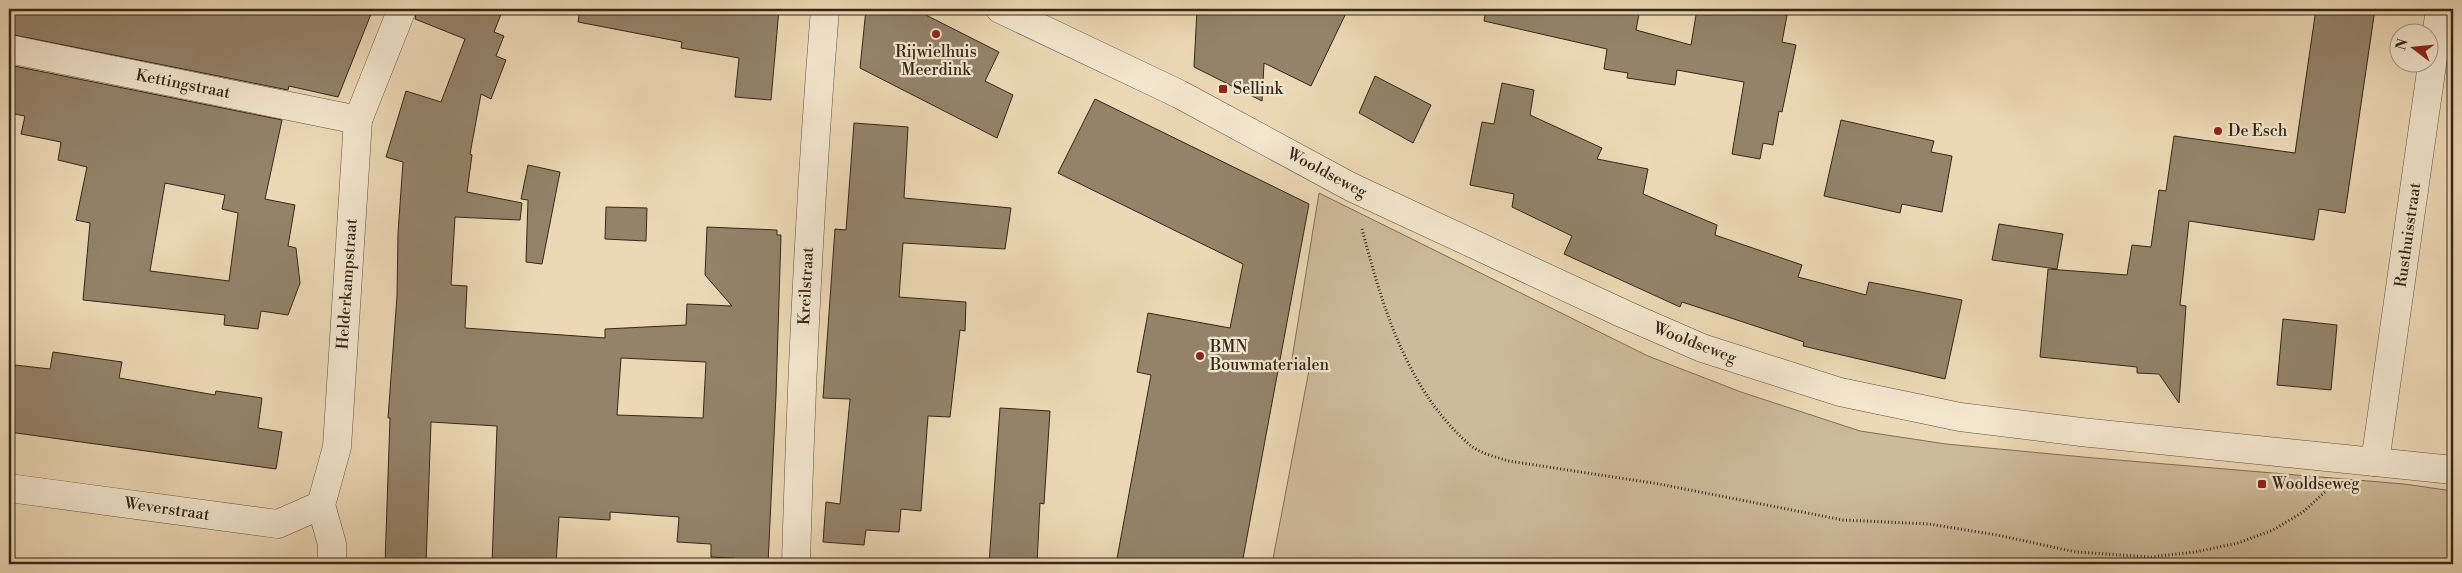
<svg xmlns="http://www.w3.org/2000/svg" width="2462" height="573" viewBox="0 0 2462 573" font-family="'Libre Bodoni',serif">
	<style>
		.green { fill: #cdba9a; stroke: #81705a }
		.building { fill: #94836a; stroke: #352719; fill-rule: evenodd }
		.lines { fill: none; stroke-linecap: round; stroke-linejoin: round }
		.minor-casing { stroke: #635340; stroke-width: 29 }
		.path { stroke: #352719; stroke-width: 3; stroke-dasharray: 1 2.5; stroke-linecap: butt }
		.minor { stroke: #f3e6cf; stroke-width: 28 }
		.poi-dot { fill: #8f2418; stroke: #f3e6cf; stroke-width: 2 }
		.labels { text-anchor: middle; dominant-baseline: central; stroke-width: 4.5; stroke-linejoin: round; paint-order: stroke }
		.poi-label { font-size: 16px; fill: #352719; stroke: #f3e6cf; text-anchor: start }
		.street-label { font-size: 16px; fill: #352719; stroke: #f3e6cf }
	</style>
	<rect width="100%" height="100%" fill="#ecd8b5"/>
	<filter id="stains"><feTurbulence type="fractalNoise" baseFrequency=".004" numOctaves="4"/><feColorMatrix values="0 0 0 0 .2 0 0 0 0 .09 0 0 0 0 .02 0 0 0 .5 -.17"/></filter>
	<radialGradient id="worn" r=".72"><stop offset=".6" stop-color="#630" stop-opacity="0"/><stop offset="1" stop-color="#630" stop-opacity=".3"/></radialGradient>
	<path class="green" d="M1319 193 1648 356 1741 392 1860 431 1946 444 2094 458 2404 484 2453 491V564H1272L1310 365 1292 359Z"/>
	<g class="building">
		<path d="M9 9H373L338 97 289 86 288 90 9 34Z"/>
		<path d="M417 9H503L494 32 504 36 496 56 506 60 491 99 481 94 470 154 472 155 467 192 522 203 520 220 455 217 451 285 467 286 465 328 605 338V329L686 325 687 304 732 306 705 275 707 227 777 230V235H781L776 395 768 564H735V558L711 557V544L677 542 679 517 610 512V520L559 517 556 564H492L497 426 431 422 426 564H385L390 418H388L397 296 398 233 403 162 386 157 406 91 441 102 465 39 415 19ZM621 358 706 362 703 418 617 415Z"/>
		<path d="M580 9H779L771 100 735 97 739 58 681 48 682 42 578 22Z"/>
		<path d="M866 9H914L999 52 985 81 1013 95 997 138 860 68Z"/>
		<path d="M1197 9H1348L1311 86 1264 63 1262 101 1194 67Z"/>
		<path d="M1486 9H1640L1636 30 1691 45 1697 9H1758L1787 15 1782 42 1796 45 1782 112 1779 111 1773 145 1763 143 1760 159 1732 154 1744 82 1677 70 1675 85 1627 78 1628 73 1604 69 1607 49 1484 21Z"/>
		<path d="M2316 9H2375L2345 213 2319 209 2314 240 2189 221 2180 305 2186 306 2179 403 2159 374 2137 373V367L2040 357 2048 269 2127 275 2132 245 2151 247 2159 190 2166 191 2174 136 2295 153Z"/>
		<path d="M9 65 282 120 265 199 295 205 288 246 296 248 300 283 288 315 261 311 258 329 224 325 225 315 83 300 90 223 76 220 87 167 58 160 61 142 21 134 25 116 9 113ZM165 183 225 195 222 209 238 213 229 281 150 271Z"/>
		<path d="M1375 76 1431 105 1413 143 1359 113Z"/>
		<path d="M1502 83 1534 90 1530 115 1602 148 1597 159 1648 169 1643 194 1717 225 1715 235 1802 265 1798 277 1866 295 1869 282 1962 300 1945 379 1803 346 1804 342 1682 302 1680 307 1564 254 1572 236 1512 207 1514 194 1470 185 1482 122 1494 124Z"/>
		<path d="M1095 99 1309 204 1242 564H1116L1151 375 1137 372 1148 313 1230 328 1243 264 1058 173Z"/>
		<path d="M1841 120 1934 141 1931 152 1952 156 1942 212 1902 204 1900 213 1824 196Z"/>
		<path d="M854 123 908 127 904 198 1011 208 1005 249 903 243 899 297 966 302 965 331 960 330 950 417 928 416 921 511 901 509 899 532 866 530 864 545 823 542 826 502 840 504 850 399 823 398 835 229 846 230Z"/>
		<path d="M528 165 560 172 542 264 526 262 528 200 521 199Z"/>
		<path d="M606 207 647 208 646 241 605 239Z"/>
		<path d="M1999 224 2063 234 2057 269 1992 260Z"/>
		<path d="M2283 319 2337 325 2331 390 2277 385Z"/>
		<path d="M53 352 122 362 119 378 215 395 216 391 262 398 258 428 282 432 276 469 9 432V404L15 365 50 369Z"/>
		<path d="M1000 408 1050 411 1044 504 1040 503 1037 564H989Z"/>
	</g>
	<g class="lines">
		<g class="minor-casing">
			<g id="minor">
				<path d="M1000 9 1179 94 1351 187 1624 314 1702 348 1840 392 1960 417 2081 432 2453 470"/>
				<path d="M9 49 358 120"/>
				<path d="M2375 462 2440 9"/>
				<path d="M9 488 278 524 321 505"/>
				<path d="M332 564V544L321 505 337 447 358 120 402 9"/>
				<path d="M796 564C801 379 810 194 825 9"/>
			</g>
		</g>
		<path class="path" d="M1362 229C1382 305 1407 391 1470 445 1481 454 1496 457 1509 461L1659 484 1843 520 1929 524 1997 535 2076 552 2151 557 2195 552 2238 543 2273 530 2303 512 2327 490"/>
		<use href="#minor" class="minor"/>
	</g>
	<g class="poi-dot">
		<circle cx="936" cy="34" r="5"/>
		<rect x="1218" y="84" width="10" height="10" rx="2.5"/>
		<circle cx="2218" cy="131" r="5"/>
		<circle cx="1200" cy="356" r="5"/>
		<rect x="2257" y="479" width="10" height="10" rx="2.5"/>
	</g>
	<g class="labels">
		<g class="poi-label">
			<text x="936" y="52" text-anchor="middle">Rijwielhuis<tspan x="936" dy="18">Meerdink</tspan></text>
			<text x="1233" y="89">Sellink</text>
			<text x="2228" y="131">De Esch</text>
			<text x="1210" y="347">BMN<tspan x="1210" dy="18">Bouwmaterialen</tspan></text>
			<text x="2272" y="484">Wooldseweg</text>
		</g>
		<g class="street-label">
			<text transform="translate(183 84) rotate(11)">Kettingstraat</text>
			<text transform="translate(1327 173) rotate(28)">Wooldseweg</text>
			<text transform="translate(2408 235) rotate(-82)">Rusthuisstraat</text>
			<text transform="translate(347 284) rotate(-86)">Helderkampstraat</text>
			<text transform="translate(806 286) rotate(-87)">Kreilstraat</text>
			<text transform="translate(1695 343) rotate(21)">Wooldseweg</text>
			<text transform="translate(167 509) rotate(8)">Weverstraat</text>
		</g>
	</g>
	<rect width="2462" height="573" fill="none" stroke="#ecd8b5" stroke-width="30"/>
	<rect x="10" y="10" width="2442" height="553" fill="none" stroke="#352719" stroke-width="2.5"/>
	<rect x="15" y="15" width="2432" height="543" fill="none" stroke="#352719"/>
	<g transform="translate(2414 48) rotate(286)"><circle r="24" fill="#f3e6cf" stroke="#a79a86"/>
	<path d="M0-4L9 19L0 12L-9 19Z" fill="#8f2418"/>
	<text y="-8" font-size="14" font-weight="bold" text-anchor="middle" fill="#352719">N</text>
	</g>
	<rect width="100%" height="100%" filter="url(#stains)"/>
	<rect width="100%" height="100%" fill="url(#worn)"/>
</svg>
